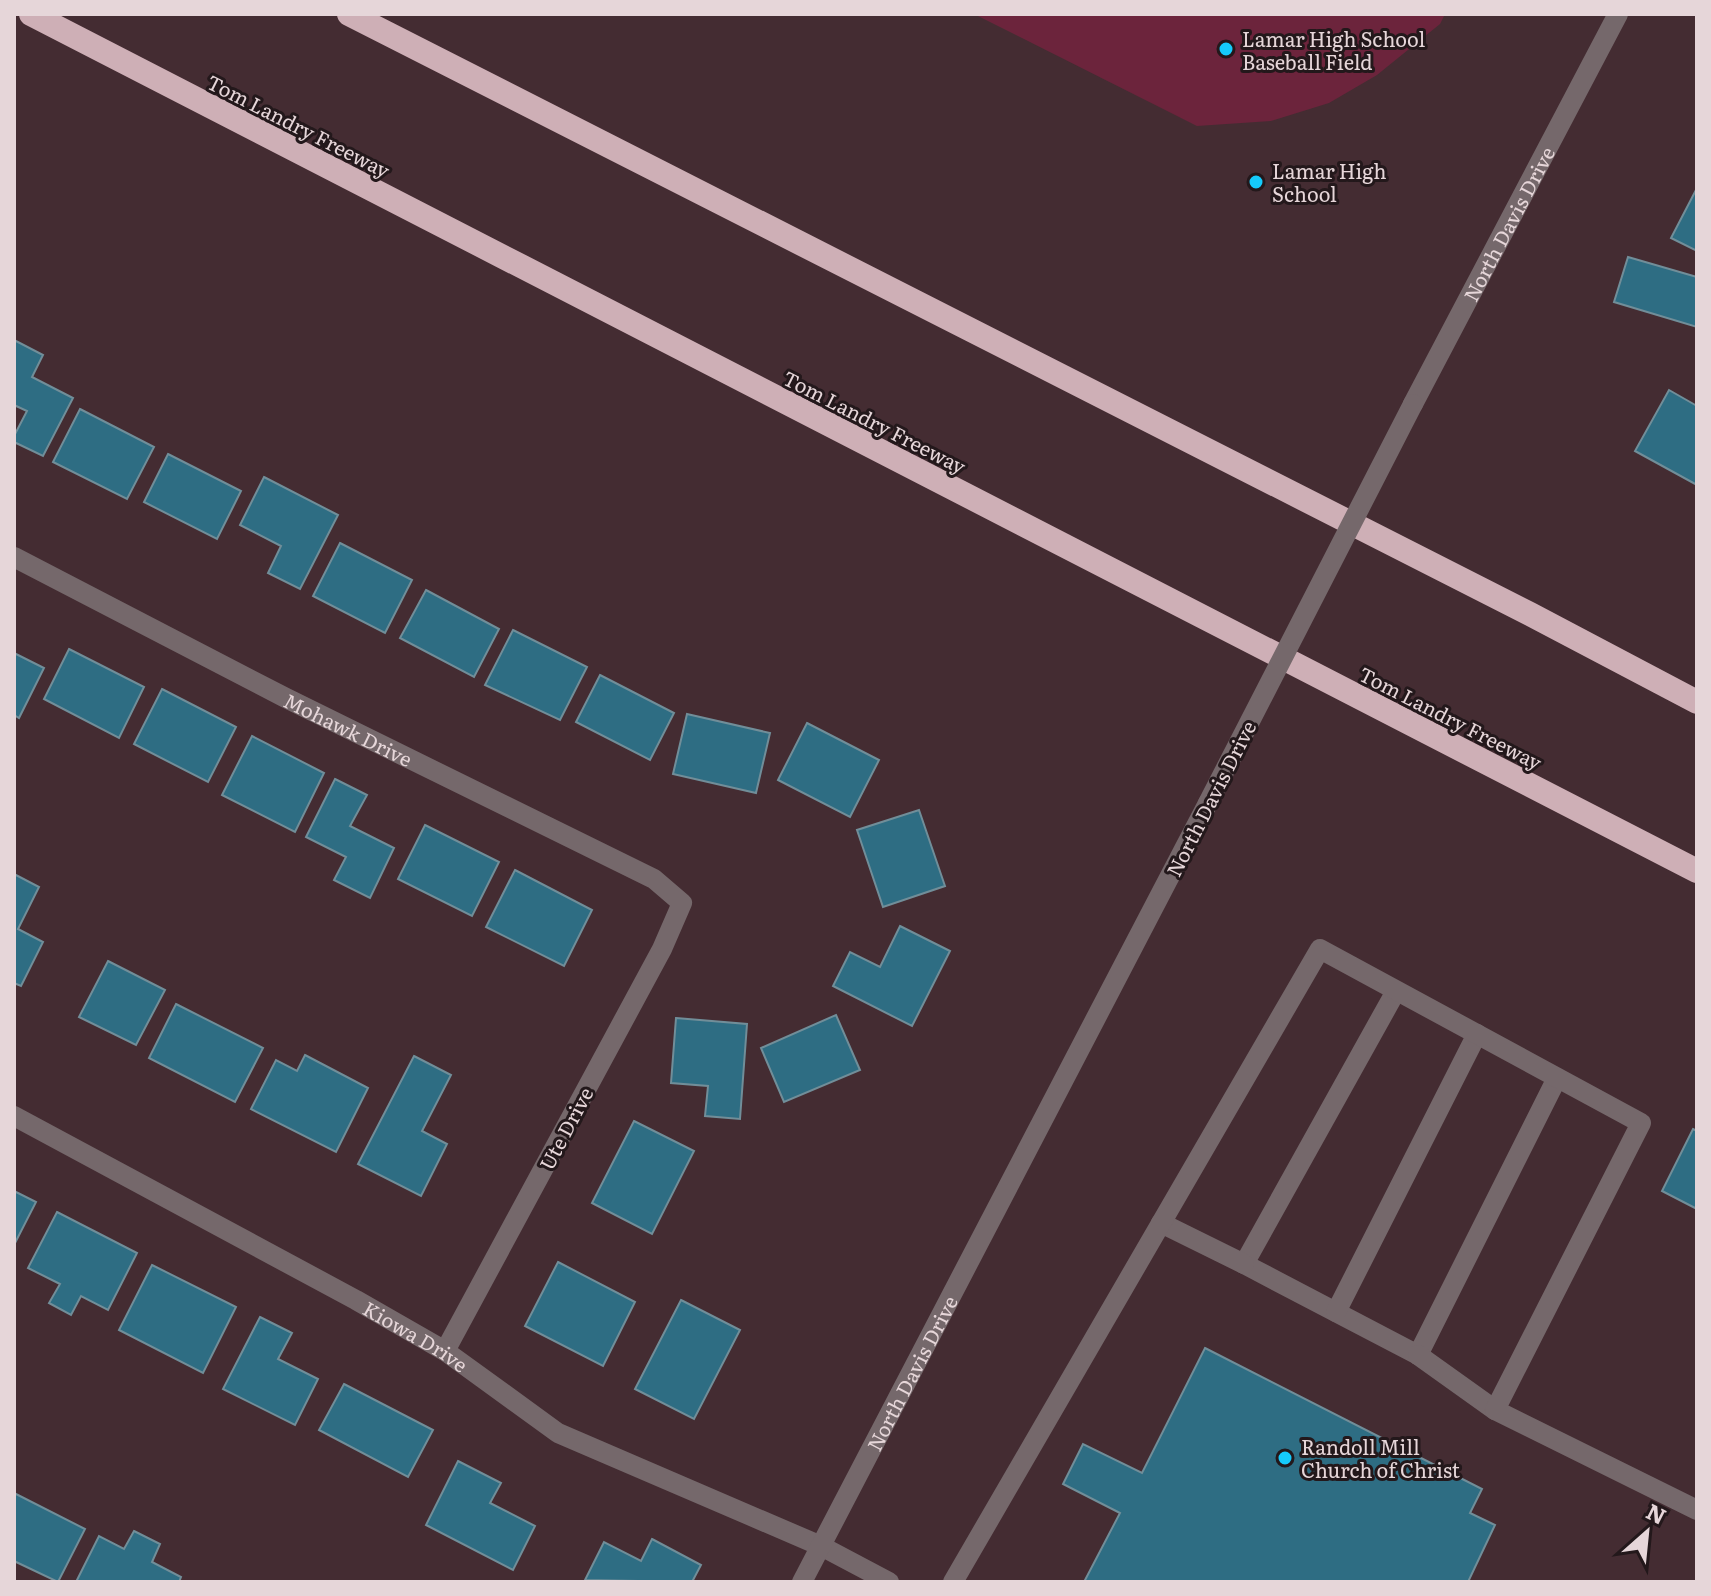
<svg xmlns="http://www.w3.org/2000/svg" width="1711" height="1596" viewBox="0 0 1711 1596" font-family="Literata,serif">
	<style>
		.green { fill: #6c243c }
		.building { fill: #2e6d83; stroke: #718e99; stroke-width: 2 }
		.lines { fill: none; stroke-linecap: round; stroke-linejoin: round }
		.minor { stroke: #75686b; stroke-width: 20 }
		.highway { stroke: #ceafb6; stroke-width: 24 }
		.minor-bridge { stroke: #75686b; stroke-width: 20 }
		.poi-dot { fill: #15cafb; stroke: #23181b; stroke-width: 3 }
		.labels { text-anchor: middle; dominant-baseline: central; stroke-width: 6; stroke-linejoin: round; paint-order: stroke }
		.poi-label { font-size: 20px; fill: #e6d6d9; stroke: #23181b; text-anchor: start }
		.street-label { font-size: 20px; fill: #e6d6d9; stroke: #23181b }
	</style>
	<rect width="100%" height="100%" fill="#442c32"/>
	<path class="green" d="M974 14H1445L1440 24 1377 75 1329 103 1271 121 1197 126Z"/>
	<g class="building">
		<path d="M1697 188V251L1671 238Z"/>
		<path d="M1628 257 1697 277V327L1614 302Z"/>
		<path d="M14 340 43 355 32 377 73 398 43 456 14 442V436L27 411 14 405Z"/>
		<path d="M1669 390 1697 406V485L1635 451Z"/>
		<path d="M80 409 154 447 127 499 53 462Z"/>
		<path d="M168 454 241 491 217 539 144 502Z"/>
		<path d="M264 477 338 515 300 589 268 573 281 546 240 525Z"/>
		<path d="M340 543 412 580 385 633 313 596Z"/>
		<path d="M426 590 499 629 474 677 400 638Z"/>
		<path d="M513 630 587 667 560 720 485 685Z"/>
		<path d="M69 649 144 687 119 738 44 699Z"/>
		<path d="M14 653 44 668 19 718 14 715Z"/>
		<path d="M600 675 674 713 650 760 576 722Z"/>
		<path d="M162 689 236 727 208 782 134 744Z"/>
		<path d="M687 714 770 733 756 793 673 774Z"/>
		<path d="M807 723 879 760 850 817 778 780Z"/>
		<path d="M252 736 324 773 295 832 222 795Z"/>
		<path d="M335 779 367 795 350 826 394 848 370 898 334 880 346 857 306 837Z"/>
		<path d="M919 810 945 886 883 907 857 830Z"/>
		<path d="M425 825 499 862 472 916 398 879Z"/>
		<path d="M515 870 592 910 564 966 486 927Z"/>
		<path d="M14 874 39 887 18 929 43 942 21 986 14 983Z"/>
		<path d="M900 926 950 951 912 1026 833 986 850 952 880 967Z"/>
		<path d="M108 961 165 990 136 1045 79 1017Z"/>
		<path d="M176 1004 263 1048 235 1102 149 1058Z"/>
		<path d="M836 1015 860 1070 784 1102 761 1048Z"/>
		<path d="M676 1018 747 1024 740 1119 705 1116 708 1086 671 1083Z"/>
		<path d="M305 1055 368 1088 336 1152 251 1109 276 1060 297 1071Z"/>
		<path d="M414 1056 451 1075 422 1131 447 1144 421 1196 358 1164Z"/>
		<path d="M634 1121 694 1151 652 1234 592 1203Z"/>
		<path d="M1693 1129 1697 1131V1209L1662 1191Z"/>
		<path d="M14 1191 36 1202 14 1245Z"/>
		<path d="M57 1212 137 1253 108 1310 81 1296 71 1315 49 1303 60 1284 28 1268Z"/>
		<path d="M558 1262 635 1302 603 1366 525 1326Z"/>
		<path d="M152 1265 236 1307 203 1373 119 1330Z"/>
		<path d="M681 1300 740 1330 694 1419 635 1389Z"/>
		<path d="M260 1317 292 1333 278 1359 318 1379 295 1425 223 1389Z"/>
		<path d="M1205 1348 1482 1489 1470 1513 1495 1525 1468 1582H1084L1120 1513 1063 1484 1083 1444 1142 1473Z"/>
		<path d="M344 1384 433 1430 408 1477 319 1430Z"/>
		<path d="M458 1461 501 1483 490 1503 535 1526 513 1570 426 1525Z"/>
		<path d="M14 1493 85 1529 58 1582 14 1561Z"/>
		<path d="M134 1531 160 1544 152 1562 181 1577 179 1582H76L99 1536 124 1549Z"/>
		<path d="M652 1539 701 1565 692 1582 585 1580 604 1542 641 1561Z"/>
	</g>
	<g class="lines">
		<g class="minor">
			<path id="s1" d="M1413 404 1618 14"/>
			<path id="s2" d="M14 557 286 698 654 879 682 903 662 949 445 1351"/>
			<path d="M1396 991 1244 1264 1418 1355 1557 1078"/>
			<path id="s3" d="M14 1116 356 1300 445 1351 558 1433 821 1546 889 1582"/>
			<path d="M1161 1223 1244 1264"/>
			<path d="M1336 1312 1477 1034"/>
			<path d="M1418 1355 1495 1410"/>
			<path id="s4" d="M802 1582 1208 803"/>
			<path d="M953 1582 1320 949 1641 1123 1495 1410 1697 1510"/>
		</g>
		<g class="highway">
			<path d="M31 14 1697 871"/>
			<path d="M349 14 1530 614 1697 702"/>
		</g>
		<path class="minor-bridge" d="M1208 803 1413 404"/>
	</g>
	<g class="poi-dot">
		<circle cx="1226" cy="49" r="8"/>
		<circle cx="1256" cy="182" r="8"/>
		<circle cx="1285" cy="1458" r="8"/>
	</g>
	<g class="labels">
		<g class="poi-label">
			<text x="1242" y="38">Lamar High School<tspan x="1242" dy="23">Baseball Field</tspan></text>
			<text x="1272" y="170">Lamar High<tspan x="1272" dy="23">School</tspan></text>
			<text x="1301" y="1446">Randoll Mill<tspan x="1301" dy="23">Church of Christ</tspan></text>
		</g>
		<g class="street-label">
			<text transform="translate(299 125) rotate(27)">Tom Landry Freeway</text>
			<text stroke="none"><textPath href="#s1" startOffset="204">North Davis Drive</textPath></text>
			<text transform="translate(875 421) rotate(27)">Tom Landry Freeway</text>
			<text transform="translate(1451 717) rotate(27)">Tom Landry Freeway</text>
			<text stroke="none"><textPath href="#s2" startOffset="376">Mohawk Drive</textPath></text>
			<text transform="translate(1210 798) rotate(-63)">North Davis Drive</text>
			<text transform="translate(565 1128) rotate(-62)">Ute Drive</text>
			<text stroke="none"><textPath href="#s3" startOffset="458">Kiowa Drive</textPath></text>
			<text stroke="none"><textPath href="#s4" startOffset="236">North Davis Drive</textPath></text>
		</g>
	</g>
	<rect width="1711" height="1596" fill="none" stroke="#e6d6d9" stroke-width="32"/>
	<g transform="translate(1647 1532) rotate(27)" stroke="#23181b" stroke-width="6" paint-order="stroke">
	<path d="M0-6L14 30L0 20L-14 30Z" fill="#e6d6d9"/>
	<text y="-12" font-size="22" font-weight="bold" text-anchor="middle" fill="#e6d6d9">N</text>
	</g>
</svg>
